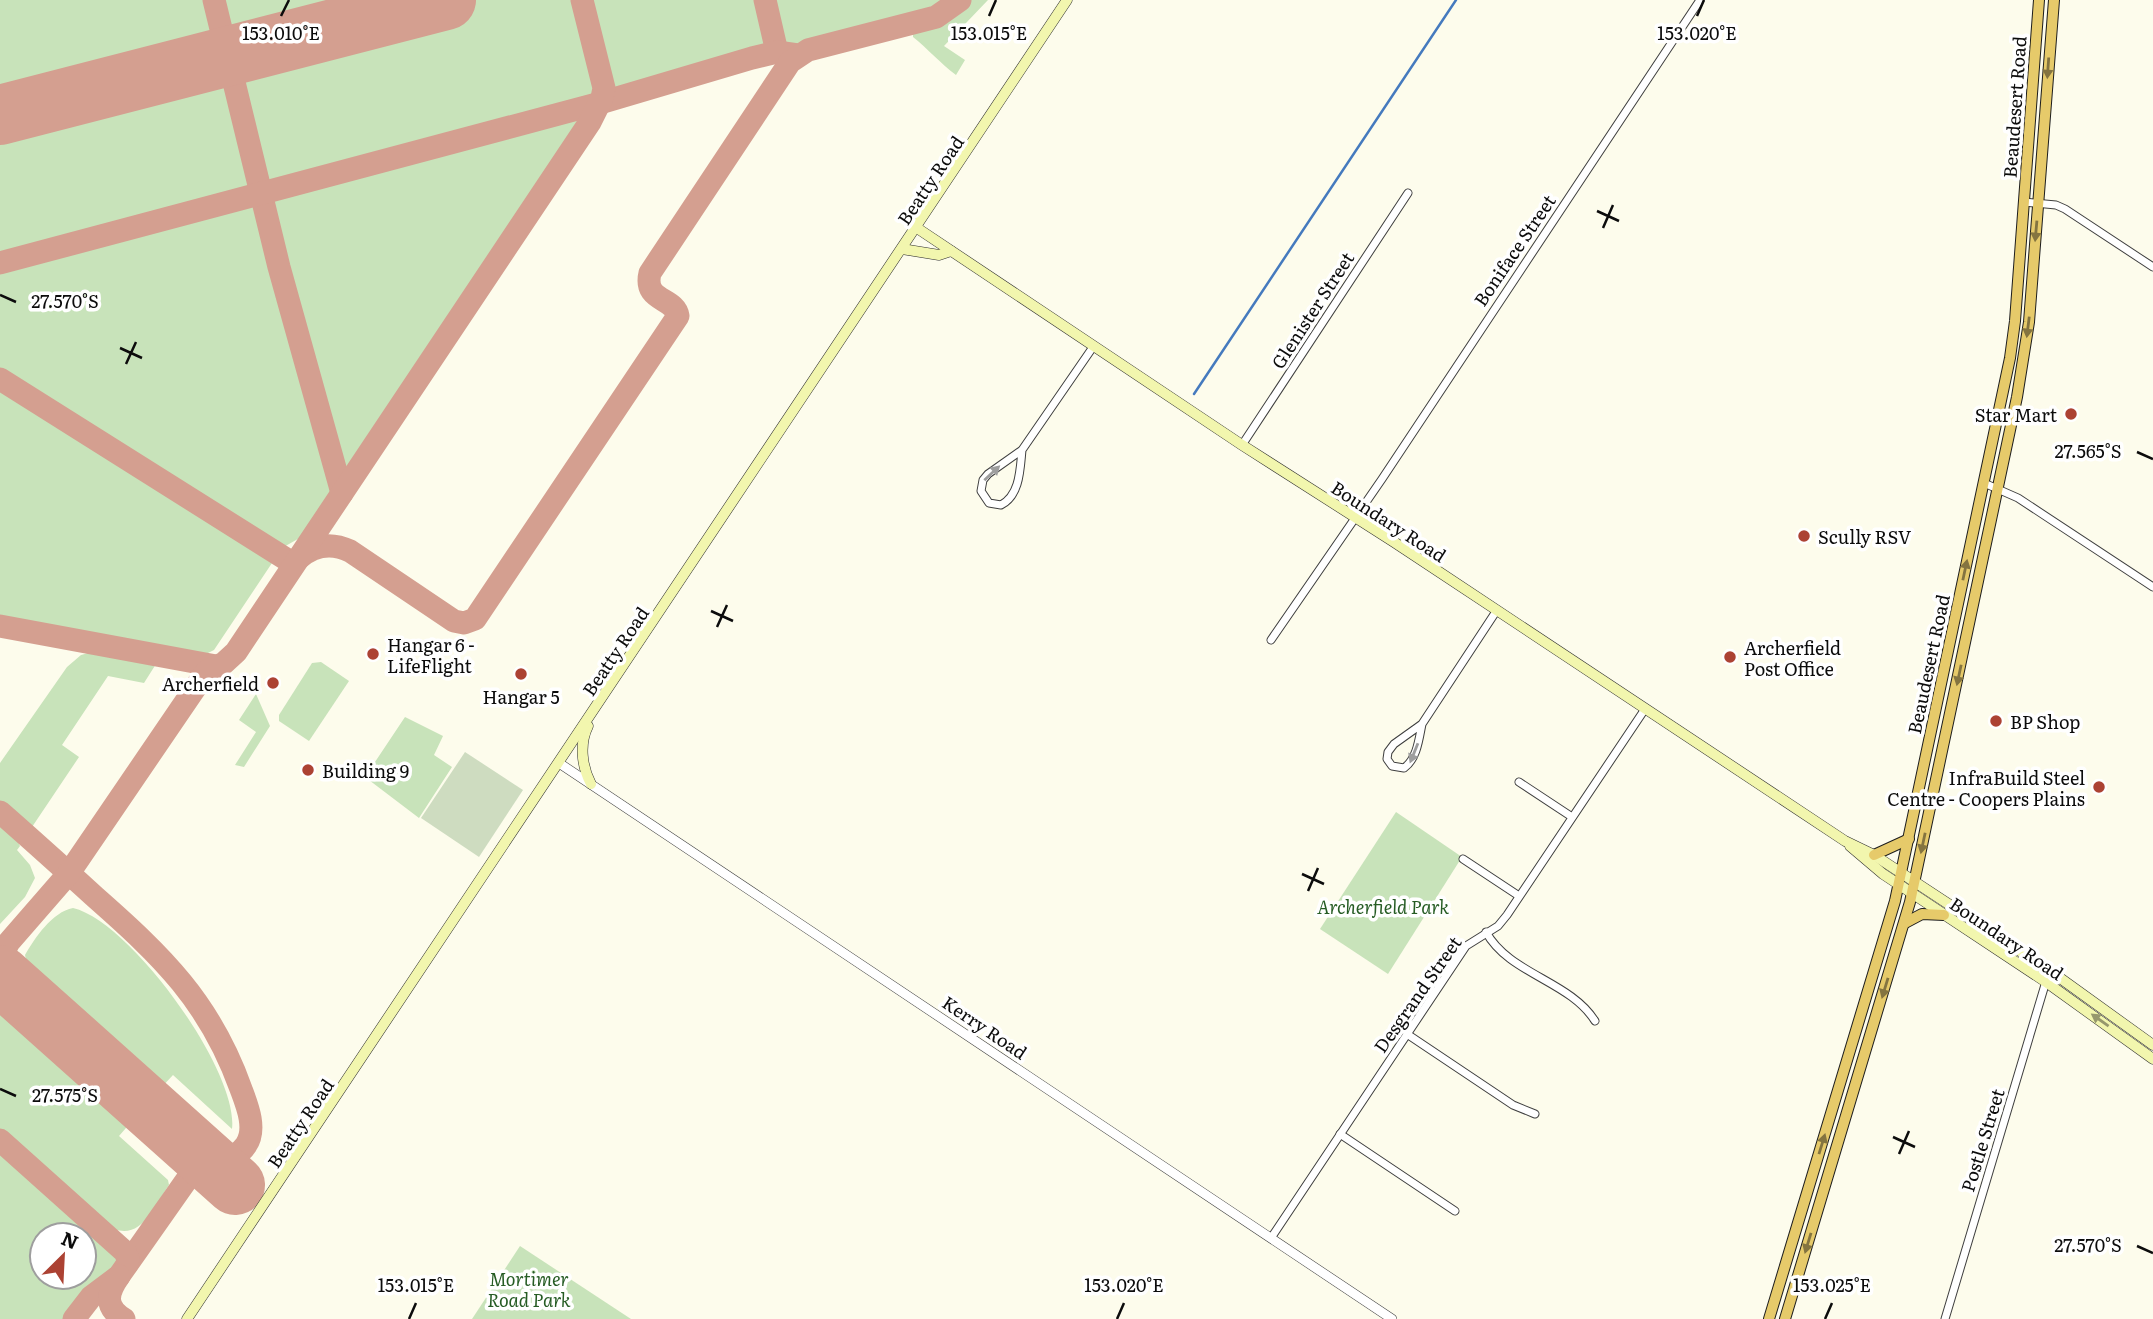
<svg xmlns="http://www.w3.org/2000/svg" width="2153" height="1319" viewBox="0 0 2153 1319" font-family="Literata,serif">
	<style>
		.green { fill: #c8e3ba; fill-rule: evenodd }
		.cemetery { fill: #cedcc0 }
		.lines { fill: none; stroke-linecap: round; stroke-linejoin: round }
		.stream { stroke: #457abe; stroke-width: 2.5 }
		.taxiway { stroke: #d49f90; stroke-width: 23 }
		.runway { stroke: #d49f90; stroke-width: 60 }
		.minor-casing { stroke: #3f3f3f; stroke-width: 9 }
		.tertiary-casing { stroke: #3f3f3f; stroke-width: 10 }
		.secondary-casing { stroke: #2e2e2e; stroke-width: 11 }
		.trunk-casing { stroke: #1d1d1d; stroke-width: 12 }
		.minor { stroke: #fff; stroke-width: 7 }
		.tertiary { stroke: #fff; stroke-width: 9 }
		.secondary { stroke: #f2f6ae; stroke-width: 10 }
		.trunk { stroke: #e6ca6a; stroke-width: 10 }
		.oneway { fill: #847440 }
		.oneway2 { fill: #9e9e9e }
		.oneway3 { fill: #96986d }
		.ticks { fill: none; stroke: #0c0c0c; stroke-width: 2.5 }
		.poi-dot { fill: #ac4233; stroke: #fff; stroke-width: 2.5 }
		.labels { text-anchor: middle; dominant-baseline: central; stroke-width: 7; stroke-linejoin: round; paint-order: stroke }
		.street-label { font-size: 18px; fill: #0c0c0c; stroke: #fff }
		.poi-label { font-size: 18px; fill: #0c0c0c; stroke: #fff; text-anchor: start }
		.park-label { font-size: 18px; font-style: italic; fill: #265c24; stroke: #fff }
		.ticks-label { font-size: 18px; text-anchor: middle; fill: #0c0c0c; stroke: #fff; stroke-width: 7; stroke-linejoin: round; paint-order: stroke }
	</style>
	<rect width="100%" height="100%" fill="#fdfcec"/>
	<g class="green">
		<path d="M0 0H988L944 46 965 60 956 75C940 63 928 49 913 37V29L934 19 933 14 927 12 599 96 303 536 282 548 214 650 202 656 0 617Z"/>
		<path d="M92 652 156 664 144 683 108 676 62 745 79 757 32 827 28 826 0 801V763L67 667 81 655Z"/>
		<path d="M321 662 349 681 309 741 279 721V715L312 663Z"/>
		<path d="M256 694 270 726 244 767 235 765 256 732 239 720Z"/>
		<path d="M405 717 443 736 434 755 452 767 419 818 365 777Z"/>
		<path d="M1396 812 1462 857 1388 974 1320 929Z"/>
		<path d="M0 823 15 836 20 846 17 850 30 865 35 878 25 897 0 924Z"/>
		<path d="M73 908C130 921 239 1071 232 1129L173 1075 159 1090 29 973 25 955C35 938 52 912 73 908Z"/>
		<path d="M0 1003 132 1121 119 1136 168 1180 169 1185C151 1211 140 1246 103 1224L0 1132Z"/>
		<path d="M0 1151 119 1255 111 1272 85 1294 67 1319H0ZM42 1235H84V1277H42Z"/>
		<path d="M520 1246 631 1319H472Z"/>
	</g>
	<path class="cemetery" d="M465 752 523 790 479 857 421 818Z"/>
	<g class="lines">
		<path class="stream" d="M1194 394 1456 0"/>
		<g class="taxiway">
			<path d="M214 0 279 267 342 493"/>
			<path d="M765 0 777 52"/>
			<path d="M0 263 600 103 752 58 777 52 798 55"/>
			<path d="M0 379 294 564"/>
			<path d="M299 558C314 545 331 542 350 551L454 621 464 623 475 619 678 316C675 297 643 302 650 273L790 62 808 50 936 17 960 0"/>
			<path d="M0 626 216 666"/>
			<path d="M0 812C32 840 63 868 95 897 162 956 210 1002 241 1089 247 1105 257 1129 246 1145 234 1164 211 1155 195 1168L119 1276 91 1297 74 1319"/>
			<path d="M71 1039 9 982 3 968 4 951 9 942 69 873 206 672 224 663 236 652 590 122 602 98 604 88 582 0"/>
			<path d="M137 1098 198 1150 217 1153 231 1164 230 1176 221 1182 210 1179 205 1172V1159L183 1140"/>
			<path d="M0 1140 125 1252 128 1259 127 1264"/>
			<path d="M119 1276C107 1293 104 1307 124 1319"/>
		</g>
		<g class="runway">
			<path d="M0 115 446 0"/>
			<path d="M0 975 235 1185"/>
		</g>
		<g class="minor-casing">
			<g id="minor">
				<path d="M2024 202 2056 205 2065 209 2153 267"/>
				<path d="M1242 445 1408 193"/>
				<path d="M1022 450C1020 470 1020 495 1001 505L989 503 981 491 983 480 988 474 1022 450 1093 347"/>
				<path d="M1984 483 2018 498 2153 587"/>
				<path d="M1271 640 1382 479 1700 0"/>
				<path d="M1422 724C1419 739 1417 759 1404 768L1392 766 1387 759 1388 752 1394 744 1422 724 1497 610"/>
				<path d="M1519 782 1572 817"/>
				<path d="M1463 859 1519 896"/>
				<path d="M1486 932C1509 974 1570 981 1595 1021"/>
				<path d="M1407 1034 1513 1105 1535 1114"/>
				<path d="M1340 1134 1455 1211"/>
				<path d="M1271 1238 1466 946 1498 926 1507 915 1645 709"/>
				<path d="M1945 1319 2047 978"/>
			</g>
		</g>
		<g class="tertiary-casing">
			<path id="tertiary" d="M559 763 1392 1319"/>
		</g>
		<g class="secondary-casing">
			<g id="secondary">
				<path d="M917 228 1242 445 1394 542 1845 841 1874 855 2049 970 2153 1045"/>
				<path d="M902 249 939 255 951 251"/>
				<path d="M588 726C579 744 582 767 591 784"/>
				<path d="M1850 846 1883 874 2046 982 2153 1059"/>
				<path d="M187 1319 1067 0"/>
			</g>
		</g>
		<g class="trunk-casing">
			<g id="trunk">
				<path d="M1874 855 1909 839"/>
				<path d="M1905 923 1922 914 1944 915"/>
				<path d="M1769 1319 1895 901 2010 358 2015 321 2039 0"/>
				<path d="M1785 1319 1910 902 2017 397 2029 322 2054 0"/>
			</g>
		</g>
		<use href="#minor" class="minor"/>
		<use href="#tertiary" class="tertiary"/>
		<use href="#secondary" class="secondary"/>
		<use href="#trunk" class="trunk"/>
	</g>
	<defs><path id="oneway-solid" d="M-6-.8H1V-3.2L6.5 0L1 3.2V.8H-6Z" transform="scale(1.75)"/></defs>
	<g class="oneway">
		<use href="#oneway-solid" transform="translate(2048 68) rotate(94)"/>
		<use href="#oneway-solid" transform="translate(2036 231) rotate(95)"/>
		<use href="#oneway-solid" transform="translate(2028 327) rotate(97)"/>
		<use href="#oneway-solid" transform="translate(1965 570) rotate(-78)"/>
		<use href="#oneway-solid" transform="translate(1959 675) rotate(102)"/>
		<use href="#oneway-solid" transform="translate(1923 843) rotate(102)"/>
		<use href="#oneway-solid" transform="translate(1885 988) rotate(107)"/>
		<use href="#oneway-solid" transform="translate(1822 1144) rotate(-73)"/>
		<use href="#oneway-solid" transform="translate(1808 1243) rotate(107)"/>
	</g>
	<g class="oneway2">
		<use href="#oneway-solid" transform="translate(992 473) rotate(-43)"/>
		<use href="#oneway-solid" transform="translate(1414 753) rotate(112)"/>
	</g>
	<use class="oneway3" href="#oneway-solid" transform="translate(2100 1020) rotate(-145)"/>
	<path class="ticks" d="M281 16 289 0M989 16 996 0M1697 16 1704 0M1597 211 1619 221M1603 228 1613 205M0 295 16 302M120 348 142 358M126 364 136 342M2137 452 2153 459M711 611 733 621M717 627 727 605M1302 874 1324 884M1308 891 1318 868M0 1089 16 1096M1893 1137 1915 1147M1899 1154 1909 1131M2137 1246 2153 1253M409 1319 416 1303M1117 1319 1124 1303M1825 1319 1832 1303"/>
	<g class="poi-dot">
		<circle cx="2071" cy="414" r="7"/>
		<circle cx="1804" cy="536" r="7"/>
		<circle cx="373" cy="654" r="7"/>
		<circle cx="1730" cy="657" r="7"/>
		<circle cx="521" cy="674" r="7"/>
		<circle cx="273" cy="683" r="7"/>
		<circle cx="1996" cy="721" r="7"/>
		<circle cx="308" cy="770" r="7"/>
		<circle cx="2099" cy="787" r="7"/>
	</g>
	<g class="labels">
		<g class="street-label">
			<text transform="translate(2014 107) rotate(-86)">Beaudesert Road</text>
			<text transform="translate(930 180) rotate(-56)">Beatty Road</text>
			<text transform="translate(1514 250) rotate(-56)">Boniface Street</text>
			<text transform="translate(1312 310) rotate(-57)">Glenister Street</text>
			<text transform="translate(1389 521) rotate(33)">Boundary Road</text>
			<text transform="translate(615 651) rotate(-56)">Beatty Road</text>
			<text transform="translate(1928 664) rotate(-78)">Beaudesert Road</text>
			<text transform="translate(2007 938) rotate(34)">Boundary Road</text>
			<text transform="translate(1417 994) rotate(-55)">Desgrand Street</text>
			<text transform="translate(985 1027) rotate(34)">Kerry Road</text>
			<text transform="translate(300 1123) rotate(-56)">Beatty Road</text>
			<text transform="translate(1982 1140) rotate(-73)">Postle Street</text>
		</g>
		<g class="poi-label">
			<text x="2057" y="414" text-anchor="end">Star Mart</text>
			<text x="1818" y="536">Scully RSV</text>
			<text x="387" y="644">Hangar 6 -<tspan x="387" dy="21">LifeFlight</tspan></text>
			<text x="1744" y="647">Archerfield<tspan x="1744" dy="21">Post Office</tspan></text>
			<text x="259" y="683" text-anchor="end">Archerfield</text>
			<text x="521" y="696" text-anchor="middle">Hangar 5</text>
			<text x="2010" y="721">BP Shop</text>
			<text x="322" y="770">Building 9</text>
			<text x="2085" y="777" text-anchor="end">InfraBuild Steel<tspan x="2085" dy="21">Centre - Coopers Plains</tspan></text>
		</g>
		<g class="park-label">
			<text x="1383" y="906">Archerfield Park</text>
			<text x="529" y="1278">Mortimer<tspan x="529" dy="21">Road Park</tspan></text>
		</g>
	</g>
	<g class="ticks-label">
		<text x="1697" y="40">153.020°E</text>
		<text x="281" y="40">153.010°E</text>
		<text x="989" y="40">153.015°E</text>
		<text x="65" y="308">27.570°S</text>
		<text x="2088" y="458">27.565°S</text>
		<text x="65" y="1102">27.575°S</text>
		<text x="2088" y="1252">27.570°S</text>
		<text x="416" y="1292">153.015°E</text>
		<text x="1124" y="1292">153.020°E</text>
		<text x="1832" y="1292">153.025°E</text>
	</g>
	<g transform="translate(63 1256) rotate(24)"><circle r="33" fill="#ffffff" stroke="#9e9e9e" stroke-width="2"/>
	<path d="M0-5L12 26L0 18L-12 26Z" fill="#ac4233"/>
	<text y="-10" font-size="19" font-weight="bold" text-anchor="middle" fill="#0c0c0c">N</text>
	</g>
</svg>
